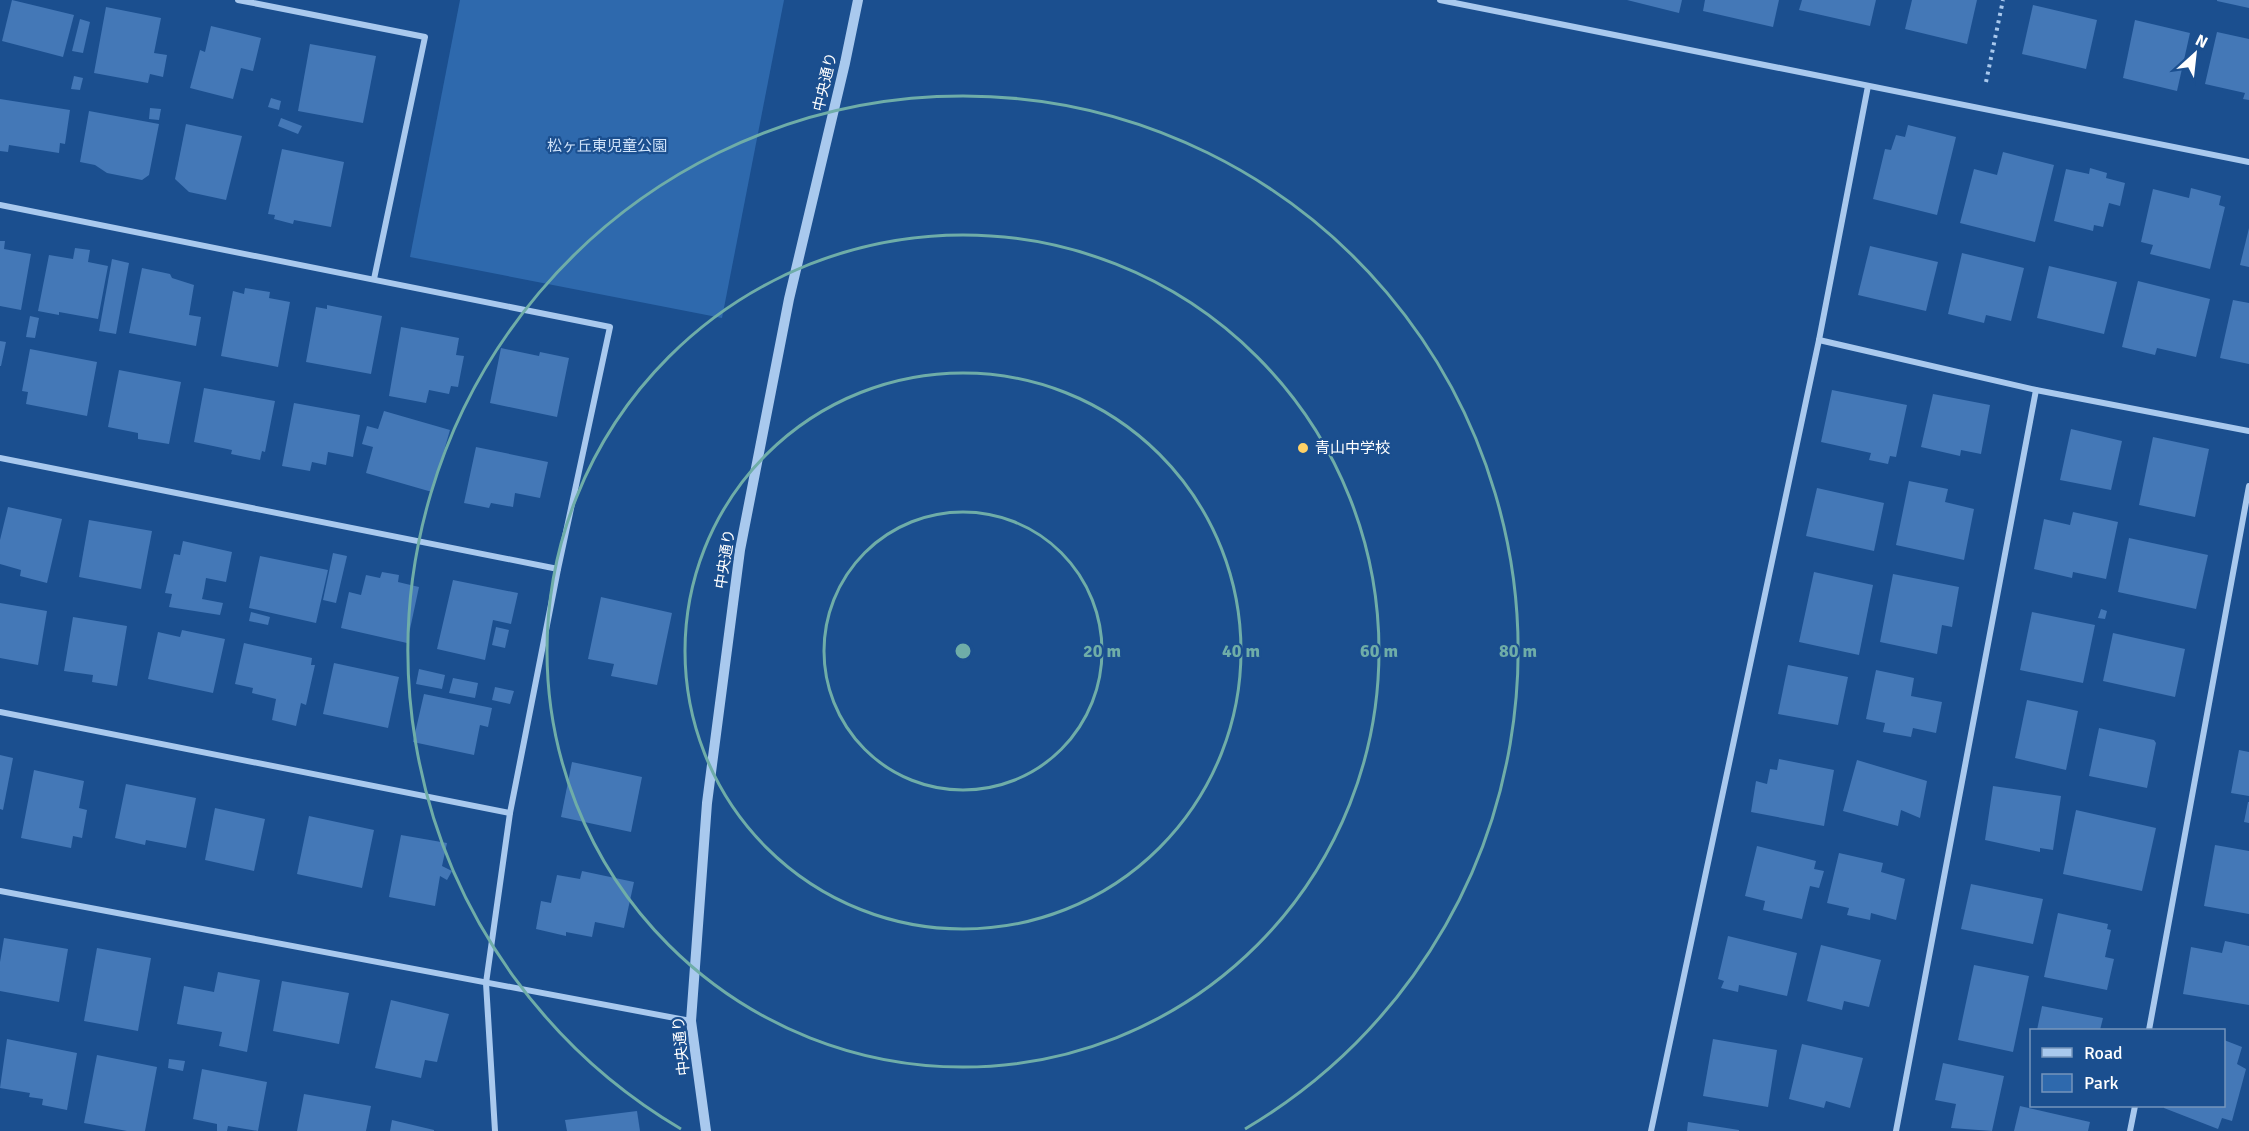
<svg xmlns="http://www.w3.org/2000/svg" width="2249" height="1131" viewBox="0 0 2249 1131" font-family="Signika,'Noto Sans JP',sans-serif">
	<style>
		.green { fill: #2e69ad }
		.building { fill: #4478b7 }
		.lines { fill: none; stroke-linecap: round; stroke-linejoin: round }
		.path { stroke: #a9c9ee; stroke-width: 4; stroke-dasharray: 3 4.5; stroke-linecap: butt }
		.minor { stroke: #a9c9ee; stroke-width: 6 }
		.tertiary { stroke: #a9c9ee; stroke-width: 10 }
		.ring { fill: none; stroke: #6fada8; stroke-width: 3 }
		.poi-dot { fill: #ffd166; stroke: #1b4f8f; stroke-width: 2 }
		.labels { text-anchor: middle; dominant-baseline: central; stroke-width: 4.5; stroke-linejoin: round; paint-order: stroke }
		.street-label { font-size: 15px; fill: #fff; stroke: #1b4f8f }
		.park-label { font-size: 15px; fill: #cfe3fa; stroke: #1b4f8f }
		.poi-label { font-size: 15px; fill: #fff; stroke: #1b4f8f; text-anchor: start }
		.centre { fill: #6fada8; stroke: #1b4f8f; stroke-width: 3 }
		.ring-label { font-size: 18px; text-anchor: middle; font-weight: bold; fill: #6fada8; stroke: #1b4f8f; stroke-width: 4.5; stroke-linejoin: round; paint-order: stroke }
	</style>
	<rect width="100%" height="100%" fill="#1b4f8f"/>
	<path class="green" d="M460 0H784L722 318 410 257Z"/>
	<g class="building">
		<path d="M12 0 74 15 63 57 2 41Z"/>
		<path d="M1627 0H1682L1679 13Z"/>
		<path d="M1705 0H1779L1773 27 1703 11Z"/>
		<path d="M1802 0H1876L1870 26 1799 10Z"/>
		<path d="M1912 0H1977L1967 44 1905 29Z"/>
		<path d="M2217 0H2249V8L2217 1Z"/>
		<path d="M2033 5 2097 20 2086 69 2022 54Z"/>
		<path d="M106 7 161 18 154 53 167 55 163 77 150 74 148 83 94 73Z"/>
		<path d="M80 19 90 22 83 53 72 51Z"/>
		<path d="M2135 20 2190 33 2177 91 2123 78Z"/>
		<path d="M211 26 261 38 253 71 241 68 233 99 190 88 200 50 205 52Z"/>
		<path d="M2217 32 2249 39V100L2243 99 2245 93 2205 84Z"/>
		<path d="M310 44 376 56 363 123 298 111Z"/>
		<path d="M74 76 83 78 80 90 71 89Z"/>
		<path d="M271 98 281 101 279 110 268 107Z"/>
		<path d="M0 99 70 110 65 144 60 143 59 153 9 145 8 152 0 151Z"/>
		<path d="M150 108 161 109 159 120 149 119Z"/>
		<path d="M89 111 159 124 149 175 142 180 107 173 95 165 80 162Z"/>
		<path d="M281 118 302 126 298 134 278 126Z"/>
		<path d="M186 124 242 136 226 200 189 192 175 179Z"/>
		<path d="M1908 125 1956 137 1937 215 1873 199 1885 149 1891 150 1896 135 1905 137Z"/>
		<path d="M282 149 344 162 331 227 294 220 293 224 274 219 275 215 268 214Z"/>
		<path d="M2003 152 2054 165 2035 242 1960 223 1974 169 1997 175Z"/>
		<path d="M2090 168 2107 173 2106 178 2125 183 2120 206 2109 203 2103 227 2094 225 2093 231 2054 221 2066 169 2089 174Z"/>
		<path d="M2191 188 2221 196 2219 205 2225 207 2210 269 2150 254 2153 245 2141 242 2153 189 2189 198Z"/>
		<path d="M2249 228V267L2240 265Z"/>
		<path d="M0 241H5L4 249 31 254 21 310 0 306Z"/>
		<path d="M1870 246 1938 262 1926 311 1858 295Z"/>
		<path d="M75 248 90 250 88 262 108 266 98 319 59 312V315L38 311 49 255 73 259Z"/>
		<path d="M1962 253 2024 268 2011 321 1986 315 1984 323 1948 314Z"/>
		<path d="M112 259 129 263 116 334 99 331Z"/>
		<path d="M2049 266 2117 282 2104 334 2037 318Z"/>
		<path d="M142 268 170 274 172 278 194 285 189 315 201 317 196 346 129 333Z"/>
		<path d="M2138 281 2210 299 2196 357 2157 348 2155 355 2122 347Z"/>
		<path d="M245 288 270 292 269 298 290 302 278 367 221 356 233 291 244 294Z"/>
		<path d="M2233 300 2249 303V364L2220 358Z"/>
		<path d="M327 305 382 316 371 374 306 362 316 307 327 309Z"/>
		<path d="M30 316 39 318 35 338 26 337Z"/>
		<path d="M401 327 459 338 456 355 464 356 458 387 451 386 449 394 429 390 426 403 389 396Z"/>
		<path d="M0 341 6 342 1 366H0Z"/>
		<path d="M501 348 539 356 540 352 569 358 557 417 490 403Z"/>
		<path d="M30 349 97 362 87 416 26 404 28 392 22 391Z"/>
		<path d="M119 370 181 382 169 444 138 439V433L108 427Z"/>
		<path d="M204 388 275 401 265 452 262 451 260 460 231 454 232 450 194 442Z"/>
		<path d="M1832 390 1907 405 1896 457 1890 456 1888 464 1869 460 1871 453 1821 442Z"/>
		<path d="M1933 394 1990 405 1981 454 1961 450 1960 456 1921 447Z"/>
		<path d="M294 403 360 415 353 457 328 452 326 465 312 462 310 471 282 466Z"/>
		<path d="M384 411 450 430 432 492 366 473 373 447 362 444 367 426 378 429Z"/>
		<path d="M2071 429 2122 441 2111 490 2060 480Z"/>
		<path d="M2153 437 2209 449 2195 517 2139 505Z"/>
		<path d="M476 447 548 462 540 498 515 493 513 507 491 503 489 508 464 503Z"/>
		<path d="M1909 481 1948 489 1945 502 1974 509 1964 560 1896 545Z"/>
		<path d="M1817 488 1884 503 1874 551 1806 536Z"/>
		<path d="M8 507 62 519 47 583 20 576 21 570 0 564V540Z"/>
		<path d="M2073 512 2118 522 2106 579 2073 572 2072 578 2034 569 2044 519 2070 525Z"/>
		<path d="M89 520 152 531 141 589 79 577Z"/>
		<path d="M2129 538 2208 555 2196 609 2118 592Z"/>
		<path d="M183 541 232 552 226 582 206 578 204 590 202 599 223 603 220 615 169 607 172 594 165 593 174 554 180 555Z"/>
		<path d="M333 553 347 556 336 603 323 600Z"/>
		<path d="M260 556 328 570 316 623 249 608Z"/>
		<path d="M382 572 399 575 398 582 419 587 407 643 341 628 349 592 361 595 366 575 380 578Z"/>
		<path d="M1814 572 1873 585 1859 655 1799 642Z"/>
		<path d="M1893 574 1959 587 1952 627 1942 625 1937 654 1880 642Z"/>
		<path d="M453 580 518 593 511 624 493 620 485 660 437 649Z"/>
		<path d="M601 597 672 613 657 685 611 676 614 664 588 659Z"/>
		<path d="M0 603 47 611 38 665 0 658Z"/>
		<path d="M2101 609 2107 611 2105 619 2098 618Z"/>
		<path d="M251 612 270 617 268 625 249 621Z"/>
		<path d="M2032 612 2095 625 2083 683 2020 670Z"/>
		<path d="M73 617 127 626 117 686 92 682 93 675 64 671Z"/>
		<path d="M496 627 509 630 505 648 492 645Z"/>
		<path d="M182 630 225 639 213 693 148 679 158 632 180 637Z"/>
		<path d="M2113 633 2185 649 2175 697 2103 681Z"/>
		<path d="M244 643 312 658 311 665H315L306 705 301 703 296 726 272 720 276 699 252 693 253 688 235 684Z"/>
		<path d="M334 663 399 677 388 728 323 714Z"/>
		<path d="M1788 665 1848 677 1838 725 1778 714Z"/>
		<path d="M419 669 445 675 442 689 416 684Z"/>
		<path d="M1876 670 1914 678 1911 696 1942 702 1936 733 1913 728 1911 737 1883 732 1885 723 1866 719Z"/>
		<path d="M453 678 478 683 475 698 449 693Z"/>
		<path d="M495 687 514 691 510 704 492 700Z"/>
		<path d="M424 694 492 708 488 727 480 725 474 755 413 742Z"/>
		<path d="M2027 700 2078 711 2066 770 2015 758Z"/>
		<path d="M2099 728 2154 740 2156 743 2147 788 2089 776Z"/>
		<path d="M2239 750 2249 752V796L2231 793Z"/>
		<path d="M0 755 13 758 3 810 0 809Z"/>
		<path d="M1779 759 1834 770 1824 826 1751 812 1756 781 1767 784 1770 769 1777 770Z"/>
		<path d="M1857 760 1927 781 1920 818 1901 810 1898 826 1843 811Z"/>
		<path d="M572 762 642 777 631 832 561 817Z"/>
		<path d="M34 770 84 781 79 808 87 810 82 838 73 836 71 848 21 838Z"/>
		<path d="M126 784 196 798 186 848 146 840 145 845 115 838Z"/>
		<path d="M1993 786 2061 796 2053 850 2040 848V852L1985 840Z"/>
		<path d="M2248 802H2249V823L2244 822Z"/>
		<path d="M215 808 265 819 254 871 205 860Z"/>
		<path d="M2076 810 2156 828 2142 891 2063 874Z"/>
		<path d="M309 816 374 830 362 888 297 874Z"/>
		<path d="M401 835 447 843 442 866 452 871 447 880 440 876 435 906 389 897Z"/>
		<path d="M2215 845 2249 851V914L2204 906Z"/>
		<path d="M1757 846 1816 861 1814 869 1824 871 1819 888 1810 886 1802 919 1763 910 1765 901 1745 896Z"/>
		<path d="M1839 853 1883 863 1881 872 1905 879 1896 920 1871 913 1870 920 1847 915 1849 908 1827 903Z"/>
		<path d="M582 871 634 882 624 928 595 922 592 937 566 932V936L536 929 541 901 551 903 557 875 580 879Z"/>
		<path d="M1971 884 2043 899 2033 944 1961 929Z"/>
		<path d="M2058 913 2108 924 2107 929 2111 930 2105 957 2114 959 2107 990 2044 977Z"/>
		<path d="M1728 936 1797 953 1787 996 1739 985 1738 992 1721 988 1724 981 1718 979Z"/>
		<path d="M4 938 68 949 59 1002 0 991V962Z"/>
		<path d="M2225 941 2249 946V1005L2183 994 2191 947 2222 953Z"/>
		<path d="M1821 945 1881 960 1869 1007 1844 1001 1842 1010 1807 1001Z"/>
		<path d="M97 948 151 958 138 1031 84 1021Z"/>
		<path d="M1974 965 2029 976 2013 1052 1958 1040Z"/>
		<path d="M218 972 260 980 247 1052 219 1046 222 1032 177 1024 184 986 214 992Z"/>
		<path d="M282 981 349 993 339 1044 273 1031Z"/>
		<path d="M391 1000 449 1014 437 1062 425 1060 421 1078 375 1068Z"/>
		<path d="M2042 1006 2103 1018 2100 1030H2037Z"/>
		<path d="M7 1039 77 1053 67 1110 42 1105 43 1099 29 1097 30 1093 0 1088Z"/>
		<path d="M1713 1039 1777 1050 1768 1107 1703 1096Z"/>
		<path d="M2224 1040 2242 1047 2237 1064 2246 1069 2232 1121 2222 1118 2218 1129 2164 1108V1106H2224Z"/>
		<path d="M1802 1044 1863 1058 1850 1108 1826 1101 1824 1108 1789 1099Z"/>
		<path d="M97 1055 157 1067 145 1131H127L84 1123Z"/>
		<path d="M169 1059 185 1061 183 1071 168 1068Z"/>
		<path d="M1943 1063 2004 1076 1992 1131 1951 1128 1956 1104 1935 1100Z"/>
		<path d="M202 1069 267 1082 258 1131 228 1126 227 1131H217V1124L193 1119Z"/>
		<path d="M304 1094 371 1106 366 1131H297Z"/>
		<path d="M2020 1106 2090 1122 2088 1131H2014Z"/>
		<path d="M637 1111 640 1131H567L565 1120Z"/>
		<path d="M392 1120 434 1130V1131H390Z"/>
		<path d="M1688 1122 1739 1130V1131H1687Z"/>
	</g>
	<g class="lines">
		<path class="path" d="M1986 82 2003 0"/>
		<g class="minor">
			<path d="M238 0 425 37 374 279"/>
			<path d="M1440 0 2249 162"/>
			<path d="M0 205 610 327 558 569 510 813 486 983 495 1131"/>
			<path d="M1819 340 2036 390 2249 431"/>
			<path d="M0 458 558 569"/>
			<path d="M0 712 510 813"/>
			<path d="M0 891 691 1021"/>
			<path d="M2149 1030 2249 486"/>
			<path d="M1651 1131 1819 340 1868 86"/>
			<path d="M1896 1131 2036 390"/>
			<path d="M2130 1131 2135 1106"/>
		</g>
		<path class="tertiary" d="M706 1131 691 1021 707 803 740 550 789 299 845 63 858 0"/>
	</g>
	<g class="ring">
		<circle cx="963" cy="651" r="139"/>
		<circle cx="963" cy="651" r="278"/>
		<circle cx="963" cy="651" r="416"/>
		<path d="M681 1129A555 555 0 1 1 1245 1129"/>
	</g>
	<circle class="poi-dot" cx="1303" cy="448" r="6"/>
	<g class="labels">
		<g class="street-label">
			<text transform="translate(825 82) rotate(-77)">中央通り</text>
			<text transform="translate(725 559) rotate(-81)">中央通り</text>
			<text transform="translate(681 1046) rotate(-96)">中央通り</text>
		</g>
		<g class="park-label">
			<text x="607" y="146">松ヶ丘東児童公園</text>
		</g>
		<g class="poi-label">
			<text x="1315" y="448">青山中学校</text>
		</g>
	</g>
	<circle cx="963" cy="651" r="9" class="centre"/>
	<g class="ring-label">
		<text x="1102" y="657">20 m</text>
		<text x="1241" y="657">40 m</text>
		<text x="1379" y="657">60 m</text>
		<text x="1518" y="657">80 m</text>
	</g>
	<rect x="2030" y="1029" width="195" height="78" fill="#1b4f8f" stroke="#7695bc" stroke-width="1.5"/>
	<rect x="2042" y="1048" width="30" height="9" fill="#a9c9ee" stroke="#7695bc" stroke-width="1.5"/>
	<text x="2084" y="1059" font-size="18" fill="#ffffff">Road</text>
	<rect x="2042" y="1074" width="30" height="18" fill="#2e69ad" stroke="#7695bc" stroke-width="1.5"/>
	<text x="2084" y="1089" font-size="18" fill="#ffffff">Park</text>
	<g transform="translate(2195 54) rotate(27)" stroke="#1b4f8f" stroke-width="4.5" paint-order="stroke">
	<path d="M0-4.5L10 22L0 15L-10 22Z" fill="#ffffff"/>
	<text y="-9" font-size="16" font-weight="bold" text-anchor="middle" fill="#ffffff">N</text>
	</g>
</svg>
